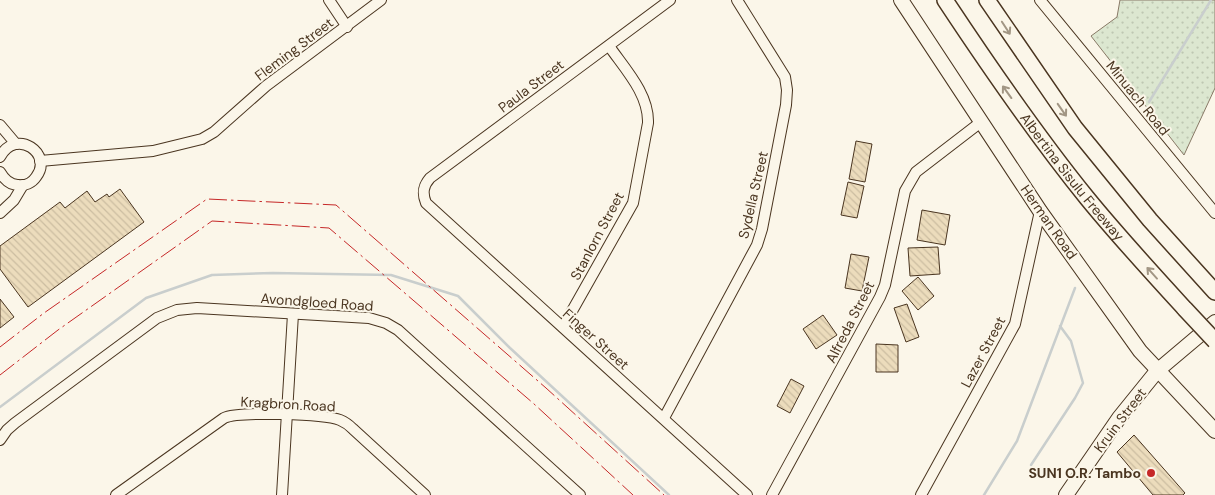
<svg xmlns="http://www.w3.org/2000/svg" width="1215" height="495" viewBox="0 0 1215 495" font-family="'DM Sans',sans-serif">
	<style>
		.green { fill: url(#green-dots); stroke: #887966 }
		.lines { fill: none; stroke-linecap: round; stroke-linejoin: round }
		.stream { stroke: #c9cecd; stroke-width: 2.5 }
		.building { fill: url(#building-back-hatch); stroke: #4a3520 }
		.minor-casing { stroke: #4a3520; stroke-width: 12 }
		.major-casing { stroke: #4a3520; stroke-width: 16 }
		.highway-casing { stroke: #4a3520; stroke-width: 18 }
		.minor { stroke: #fbf6e9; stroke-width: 10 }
		.major { stroke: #fbf6e9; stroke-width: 14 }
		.highway { stroke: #fbf6e9; stroke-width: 15 }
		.highway-bridge-casing { stroke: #4a3520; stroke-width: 18; stroke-linecap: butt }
		.highway-bridge { stroke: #fbf6e9; stroke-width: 15 }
		.power { stroke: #c62828; stroke-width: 1; stroke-dasharray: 18 4 2.5 4; stroke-linecap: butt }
		.oneway { stroke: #a29684 }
		.poi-dot { fill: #c62828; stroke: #fbf6e9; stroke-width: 2 }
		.labels { text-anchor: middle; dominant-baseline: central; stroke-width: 4; stroke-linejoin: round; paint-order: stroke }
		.street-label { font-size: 14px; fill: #4a3520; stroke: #fbf6e9 }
		.poi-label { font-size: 14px; font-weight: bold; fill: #4a3520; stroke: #fbf6e9; text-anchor: end }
	</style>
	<defs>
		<pattern id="green-dots" width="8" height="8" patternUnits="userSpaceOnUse" patternTransform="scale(1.25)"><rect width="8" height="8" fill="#dce7d0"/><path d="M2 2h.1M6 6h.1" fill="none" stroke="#bec7b2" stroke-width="1.8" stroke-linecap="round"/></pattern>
		<pattern id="building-back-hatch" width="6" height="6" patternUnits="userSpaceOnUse" patternTransform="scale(1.25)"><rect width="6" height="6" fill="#ecdcbc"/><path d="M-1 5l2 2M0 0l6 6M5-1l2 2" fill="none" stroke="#ccbda1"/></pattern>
	</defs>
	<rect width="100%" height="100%" fill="#fbf6e9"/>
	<path class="green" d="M1120 0H1215V88L1184 155 1091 36 1117 17Z"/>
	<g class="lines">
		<g class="stream">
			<path d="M1149 102 1211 0"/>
			<path d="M0 407 146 298 212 275 273 273 391 275 458 296 510 348 669 495"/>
			<path d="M1031 465 1075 398 1083 383 1071 341 1060 326"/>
			<path d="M984 495 1017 441 1075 288"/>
		</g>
	</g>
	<g class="building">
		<path d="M856 141 872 144 865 182 849 179Z"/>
		<path d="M848 182 864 186 857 218 841 215Z"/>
		<path d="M120 189 144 222 28 307 0 269V246L60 202 65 208 87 191 95 202 107 194 109 197Z"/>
		<path d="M922 210 950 215 945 245 917 240Z"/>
		<path d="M938 247 940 274 910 276 908 248Z"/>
		<path d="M851 254 869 257 862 291 845 288Z"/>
		<path d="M918 277 934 296 918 310 902 291Z"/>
		<path d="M0 299 14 317 0 328Z"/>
		<path d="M907 304 919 337 906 342 894 308Z"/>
		<path d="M823 315 837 335 816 349 803 329Z"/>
		<path d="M876 344 898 345V372H876Z"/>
		<path d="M791 379 804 386 790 413 777 406Z"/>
		<path d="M1134 435 1185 493 1183 495H1153L1117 452Z"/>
	</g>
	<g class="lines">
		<g class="minor-casing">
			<g id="minor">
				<path d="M329 0 347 27"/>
				<path d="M670 0 430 178C423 186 422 193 426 203L747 495"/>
				<path d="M1040 0 1215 213"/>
				<path d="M0 125 16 144"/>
				<path d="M0 157C16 127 54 154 36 177 32 183 25 186 18 185 9 185 4 179 0 172"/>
				<path d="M40 161 153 151 202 139 214 132 266 86 381 0"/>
				<path d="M0 213 14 200 23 185"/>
				<path d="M563 327 633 203 648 123C649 94 625 69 609 46"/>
				<path d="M664 418 757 245 762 229 786 105 787 90 785 77 737 0"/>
				<path d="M0 440 7 430 15 423 157 318 177 310 197 308 369 318 386 323 398 330 580 495"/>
				<path d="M116 495 224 418C238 411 325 414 340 420 345 422 349 425 353 429L425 495"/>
				<path d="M282 495 293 314"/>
				<path d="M772 495 880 297 885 285 905 191 916 172 981 122"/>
				<path d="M921 495 1015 324 1040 211"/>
			</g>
		</g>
		<g class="major-casing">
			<g id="major">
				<path d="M901 0 1040 211 1140 351 1215 431"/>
				<path d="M1066 495 1119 418 1157 371 1215 322"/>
			</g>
		</g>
		<g class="highway-casing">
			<g id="highway">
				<path id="s1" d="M945 0C990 68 1036 135 1087 198 1118 236 1152 273 1185 309"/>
				<path d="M987 0 1075 128 1150 220 1215 292"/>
			</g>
		</g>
		<use href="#minor" class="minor"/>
		<use href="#major" class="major"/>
		<use href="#highway" class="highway"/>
		<g class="highway-bridge-casing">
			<path id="highway-bridge" d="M1185 309 1215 341"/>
		</g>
		<use href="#highway-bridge" class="highway-bridge"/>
		<g class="power">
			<path d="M0 347 44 313 207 199 336 205 546 388 664 495"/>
			<path d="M0 375 58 330 212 221 329 228 533 403 633 495"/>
		</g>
	</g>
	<defs><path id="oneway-shaft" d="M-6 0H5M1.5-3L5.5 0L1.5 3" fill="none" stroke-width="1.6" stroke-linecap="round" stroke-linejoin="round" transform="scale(1.25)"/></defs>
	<g class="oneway">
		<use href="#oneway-shaft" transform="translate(1006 28) rotate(57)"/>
		<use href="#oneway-shaft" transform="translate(1007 92) rotate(-126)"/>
		<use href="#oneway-shaft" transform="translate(1062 110) rotate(55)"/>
		<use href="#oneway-shaft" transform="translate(1152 273) rotate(-132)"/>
	</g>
	<circle class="poi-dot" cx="1151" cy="473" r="5"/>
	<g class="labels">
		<g class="street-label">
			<text transform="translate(294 49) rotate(-37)">Fleming Street</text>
			<text transform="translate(531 86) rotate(-37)">Paula Street</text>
			<text transform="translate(1138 98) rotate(51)">Minuach Road</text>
			<text stroke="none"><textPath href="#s1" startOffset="218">Albertina Sisulu Freeway</textPath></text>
			<text transform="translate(753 195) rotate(-77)">Sydella Street</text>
			<text transform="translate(1049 222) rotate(55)">Herman Road</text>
			<text transform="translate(597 236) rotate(-62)">Stanlorn Street</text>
			<text transform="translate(317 302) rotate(4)">Avondgloed Road</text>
			<text transform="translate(850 322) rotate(-63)">Alfreda Street</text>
			<text transform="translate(596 339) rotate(42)">Finger Street</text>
			<text transform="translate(983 352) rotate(-62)">Lazer Street</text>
			<text transform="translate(288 404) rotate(3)">Kragbron Road</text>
			<text transform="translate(1120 420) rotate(-53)">Kruin Street</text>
		</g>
		<g class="poi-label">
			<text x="1141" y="473">SUN1 O.R. Tambo</text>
		</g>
	</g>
</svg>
